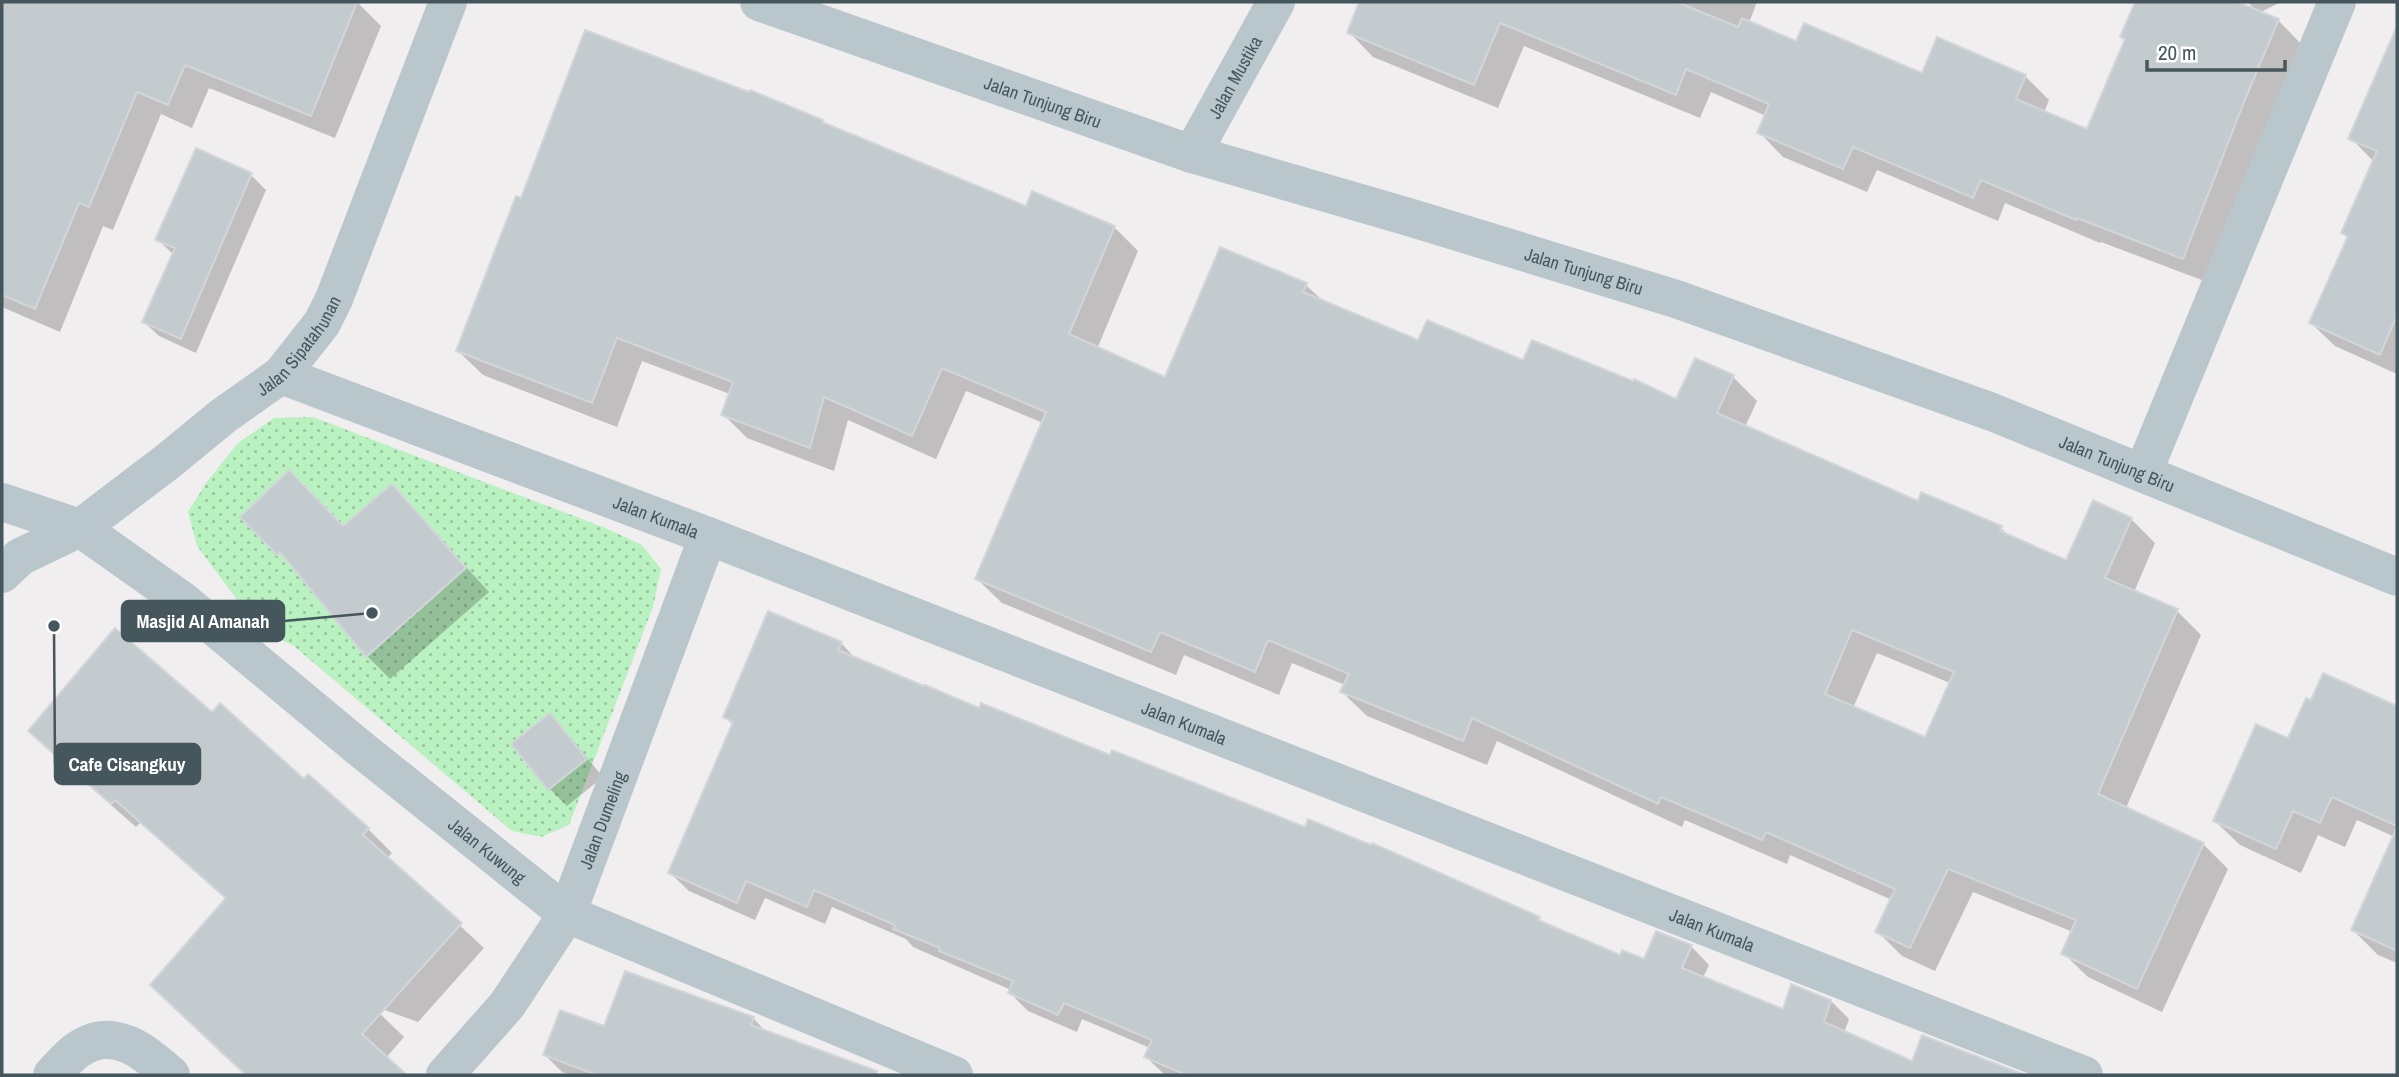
<svg xmlns="http://www.w3.org/2000/svg" width="2399" height="1077" viewBox="0 0 2399 1077" font-family="'Archivo Narrow',sans-serif">
	<style>
		.green { fill: url(#green-dots) }
		.shadow { fill: #0003; fill-rule: evenodd }
		.building { fill: #c4cbce; stroke: #d2d6da; stroke-width: 2; fill-rule: evenodd }
		.lines { fill: none; stroke-linecap: round; stroke-linejoin: round }
		.minor { stroke: #b9c7cc; stroke-width: 38 }
		.labels { text-anchor: middle; dominant-baseline: central; stroke-width: 6; stroke-linejoin: round; paint-order: stroke }
		.street-label { font-size: 18px; fill: #45575c; stroke: #fff }
		.leader { fill: none; stroke: #45575c; stroke-width: 2.5 }
		.callout-dot { fill: #45575c; stroke: #fff; stroke-width: 2.5 }
		.callout { fill: #45575c; stroke: #45575c; stroke-width: 2.5 }
		.callout-label { font-size: 19px; text-anchor: middle; font-weight: bold; fill: #fff }
	</style>
	<defs>
		<pattern id="green-dots" width="8" height="8" patternUnits="userSpaceOnUse" patternTransform="scale(1.75)"><rect width="8" height="8" fill="#baf1c0"/><path d="M2 2h.1M6 6h.1" fill="none" stroke="#99c69f" stroke-width="1.8" stroke-linecap="round"/></pattern>
	</defs>
	<rect width="100%" height="100%" fill="#f1eeef"/>
	<path class="green" d="M313 417 603 527 642 545 661 569 653 607 569 825 541 837 512 831 294 646 259 629 197 546 188 512 206 483 238 443 274 418Z"/>
	<g class="shadow">
		<path d="M2 2H357L381 26 335 138 209 88 192 128 161 114 113 230 103 226 60 332 2 307Z"/>
		<path d="M1361 2H1757L1749 23 1797 43 1923 75 2025 76 2049 100 2044 113 2087 131 2126 41 2122 37 2137 2H2234L2257 12 2248 2H2281L2259 13 2278 20 2302 45 2207 282 2101 242 2100 243 2005 203 1998 221 1877 170 1867 192 1783 157 1759 132 1766 116 1711 92 1700 118 1524 46 1498 108 1373 57 1349 32Z"/>
		<path d="M2383 65 2397 71V374L2335 346 2311 323 2349 239 2343 233 2374 162 2351 138Z"/>
		<path d="M751 92 822 122 827 126 1027 209 1114 227 1138 251 1097 349 1166 379 1306 285 1324 302 1419 342 1524 362 1677 401 1733 377 1757 401 1745 427 1918 504 2001 528 2010 537 2067 562 2131 519 2155 543 2134 592 2177 611 2201 635 2126 808 2203 844 2228 869 2162 1012 2088 977 2063 953 2073 932 1973 892 1935 971 1902 956 1878 932 1892 900 1790 855 1787 864 1685 820 1682 827 1497 741 1487 765 1367 716 1342 692 1345 685 1292 663 1279 695 1184 655 1176 675 1002 603 977 579 1043 423 966 391 936 459 848 420 834 471 747 438 723 414 730 394 642 361 617 427 483 375 458 351 522 200ZM1877 653 1950 683 1926 739 1853 708Z"/>
		<path d="M197 150 251 175 266 190 196 353 159 336 144 322 174 255 157 239Z"/>
		<path d="M392 486 489 592 390 679 367 656 302 576 243 517 343 528Z"/>
		<path d="M841 643 857 660 980 710 1306 829 1539 918 1545 925 1621 957 1645 961 1691 946 1709 965 1703 978 1784 1011 1831 1001 1849 1019 1844 1033 1913 1064 1985 1062 1999 1075H1165L1146 1057 1150 1048 1082 1019 1077 1032 1028 1011 1010 993 1011 990 913 947 906 939 832 907 825 924 765 898 755 920 689 891 670 873 733 725 725 717Z"/>
		<path d="M2324 675 2397 708V963L2378 955 2353 930 2395 837 2357 820 2345 847 2318 835 2301 873 2240 845 2215 821 2289 740 2312 703Z"/>
		<path d="M212 714 368 829 392 853 387 858 484 948 418 1022 371 1005 404 1037 386 1058 403 1075H246L221 1053 197 1029 227 900 140 823 136 827 54 755 30 731Z"/>
		<path d="M550 715 567 733 603 777 567 806 550 789 514 744Z"/>
		<path d="M753 1018 767 1033 834 1068 831 1075H571L562 1072 545 1055 605 1028Z"/>
	</g>
	<g class="building">
		<path d="M2 2H357L311 116 185 65 168 105 137 92 89 207 79 203 35 309 2 295Z"/>
		<path d="M1359 2H1677L1738 27 1742 18 1796 41 1804 23 1922 73 1937 37 2026 75 2016 99 2087 129 2125 39 2120 37 2135 2H2238L2279 19 2244 102 2183 259 2077 218 2076 220 1981 180 1973 198 1853 147 1843 169 1757 133 1769 104 1686 69 1676 95 1500 23 1474 85 1347 33Z"/>
		<path d="M2397 26V315L2380 355 2309 323 2348 236 2341 233 2377 151 2348 139Z"/>
		<path d="M585 30 749 92 750 90 823 120 822 122 1026 206 1032 191 1115 226 1069 334 1165 377 1220 247 1307 283 1303 292 1418 340 1427 320 1523 360 1532 340 1633 381 1634 379 1676 399 1695 358 1734 375 1717 413 1918 501 1921 492 2002 526 2000 531 2066 560 2093 500 2132 518 2105 578 2178 609 2098 794 2204 843 2137 989 2061 954 2076 920 1948 869 1910 948 1875 932 1895 889 1766 832 1762 840 1661 797 1658 804 1472 718 1463 741 1340 692 1349 674 1268 640 1255 672 1160 632 1151 652 975 579 1046 412 942 368 912 436 824 397 810 448 721 415 733 382 617 338 592 403 456 351 516 196 521 198ZM1852 630 1954 672 1925 737 1825 694Z"/>
		<path d="M196 148 252 173 181 339 142 322 175 248 155 240Z"/>
		<path d="M289 470 343 526 392 484 466 568 366 657 280 552 277 555 240 517Z"/>
		<path d="M768 611 842 642 838 650 924 686 925 685 979 708 981 703 1110 755 1112 750 1305 827 1308 819 1371 845 1372 843 1540 917 1538 920 1620 955 1622 950 1644 959 1656 931 1692 945 1682 968 1783 1009 1791 984 1831 1000 1824 1022 1912 1061 1922 1035 2025 1075H1186L1144 1057 1152 1040 1064 1003 1058 1015 1008 993 1013 981 939 951 940 948 893 929 895 925 814 890 807 907 746 881 737 903 668 873 733 722 723 717Z"/>
		<path d="M115 628 212 712 220 703 304 779 308 774 369 828 363 835 462 923 362 1034 407 1075H246L150 985 226 898 115 800 111 804 28 731Z"/>
		<path d="M2323 673 2397 706V826L2332 797 2320 823 2293 811 2276 849 2213 821 2256 724 2288 738 2306 698 2311 700Z"/>
		<path d="M550 713 587 759 548 790 511 744Z"/>
		<path d="M2397 827V951L2351 930Z"/>
		<path d="M625 971 754 1017 751 1025 877 1071 876 1075H597L543 1055 560 1010 604 1026Z"/>
	</g>
	<g class="lines">
		<g class="minor">
			<path id="s1" d="M759 2 1192 154 1412 218 1676 299 1992 412 2397 577"/>
			<path id="s2" d="M1192 154 1276 2"/>
			<path id="s3" d="M281 375 708 536 2084 1075"/>
			<path d="M2143 473 2337 2"/>
			<path id="s4" d="M2 502 80 528 183 601 362 750 567 914 954 1075"/>
			<path id="s5" d="M2 574 20 557 80 528 167 462 223 416 281 375 322 323 334 299 448 2"/>
			<path d="M52 1075C60 1067 69 1055 79 1049 114 1025 146 1053 171 1075"/>
			<path id="s6" d="M445 1075 507 1005 567 914 708 536"/>
		</g>
	</g>
	<g class="labels">
		<g class="street-label">
			<text stroke="none"><textPath href="#s2" startOffset="88">Jalan Mustika</textPath></text>
			<text stroke="none"><textPath href="#s1" startOffset="301">Jalan Tunjung Biru</textPath></text>
			<text stroke="none"><textPath href="#s1" startOffset="868">Jalan Tunjung Biru</textPath></text>
			<text stroke="none"><textPath href="#s5" startOffset="378">Jalan Sipatahunan</textPath></text>
			<text stroke="none"><textPath href="#s1" startOffset="1435">Jalan Tunjung Biru</textPath></text>
			<text stroke="none"><textPath href="#s3" startOffset="401">Jalan Kumala</textPath></text>
			<text stroke="none"><textPath href="#s3" startOffset="968">Jalan Kumala</textPath></text>
			<text stroke="none"><textPath href="#s6" startOffset="303">Jalan Dumeling</textPath></text>
			<text stroke="none"><textPath href="#s4" startOffset="602">Jalan Kuwung</textPath></text>
			<text stroke="none"><textPath href="#s3" startOffset="1535">Jalan Kumala</textPath></text>
		</g>
	</g>
	<path class="leader" d="M372 613L284 621M54 626L55 764"/>
	<g class="callout-dot">
		<circle cx="372" cy="613" r="7"/>
		<circle cx="54" cy="626" r="7"/>
	</g>
	<g class="callout">
		<rect x="122" y="601" width="162" height="40" rx="7"/>
		<rect x="55" y="744" width="145" height="40" rx="7"/>
	</g>
	<g class="callout-label">
		<text x="203" y="628">Masjid Al Amanah</text>
		<text x="127" y="771">Cafe Cisangkuy</text>
	</g>
	<rect width="2399" height="1077" fill="none" stroke="#45575c" stroke-width="7"/>
	<path d="M2147 60v10h138v-10" fill="none" stroke="#45575c" stroke-width="3.5"/>
	<text x="2158" y="60" font-size="21" fill="#45575c" stroke="#ffffff" stroke-width="5" paint-order="stroke">20 m</text>
</svg>
